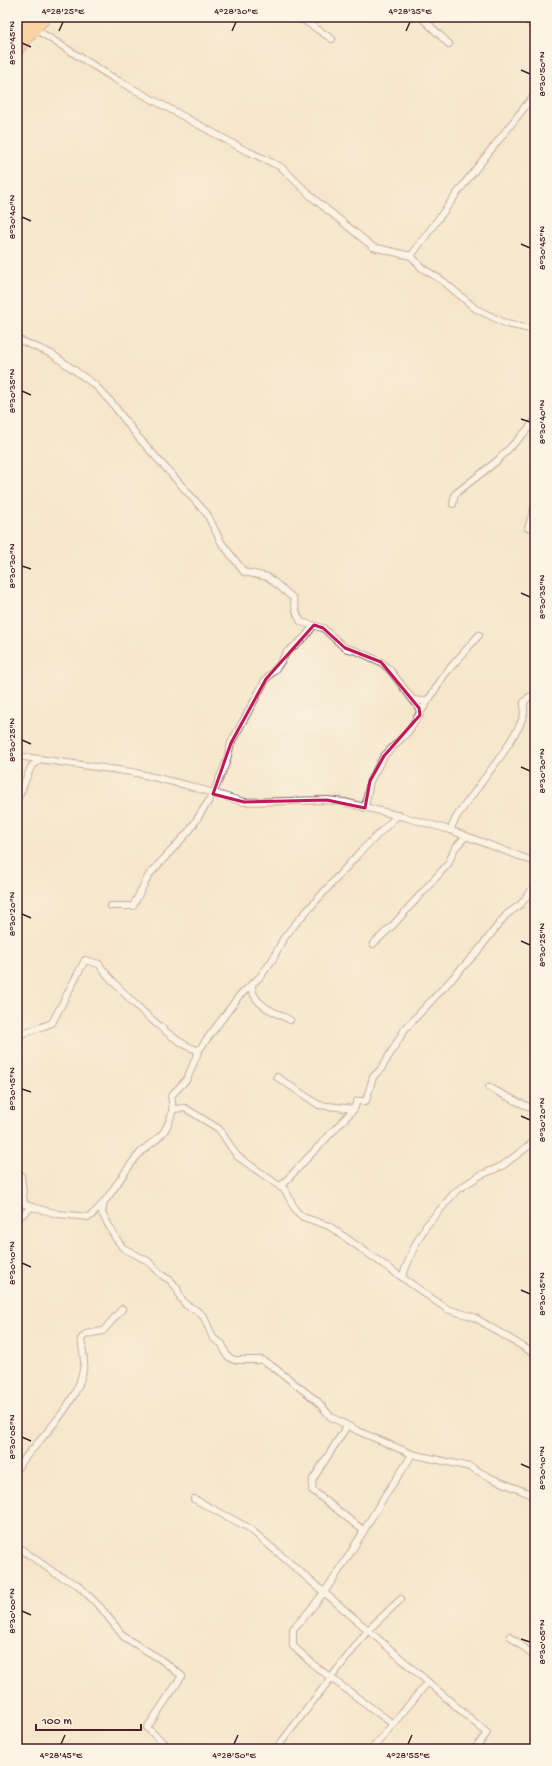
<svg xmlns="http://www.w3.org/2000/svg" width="552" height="1766" viewBox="0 0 552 1766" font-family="'Gochi Hand',sans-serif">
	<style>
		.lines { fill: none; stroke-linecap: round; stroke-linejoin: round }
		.street-casing { stroke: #866563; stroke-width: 8 }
		.highway-casing { stroke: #866563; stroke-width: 14 }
		.street { stroke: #fff; stroke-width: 6 }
		.highway { stroke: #ffbb71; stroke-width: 12 }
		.marked { fill: none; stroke: #c2185b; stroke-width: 3; stroke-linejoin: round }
		.ticks { fill: none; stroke: #4a1f2b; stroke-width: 1.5 }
		.neatline { fill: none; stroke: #4a1f2b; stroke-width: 1.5 }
		.ticks-label { font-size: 10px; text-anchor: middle; fill: #4a1f2b }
	</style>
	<rect width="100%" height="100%" fill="#fcf5e5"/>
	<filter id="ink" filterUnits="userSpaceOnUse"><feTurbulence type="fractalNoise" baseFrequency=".025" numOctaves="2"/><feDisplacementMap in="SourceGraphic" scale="8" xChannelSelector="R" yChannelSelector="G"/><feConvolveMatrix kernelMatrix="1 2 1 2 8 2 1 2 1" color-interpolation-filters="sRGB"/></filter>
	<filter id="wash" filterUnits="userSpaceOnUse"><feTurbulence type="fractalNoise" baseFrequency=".012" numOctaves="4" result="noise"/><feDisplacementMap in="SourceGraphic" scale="16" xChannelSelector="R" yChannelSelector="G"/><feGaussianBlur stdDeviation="0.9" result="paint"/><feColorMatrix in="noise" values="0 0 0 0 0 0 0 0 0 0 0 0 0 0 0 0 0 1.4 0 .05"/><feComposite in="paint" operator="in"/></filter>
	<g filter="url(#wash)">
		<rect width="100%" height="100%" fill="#f5e7cc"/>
	</g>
	<g filter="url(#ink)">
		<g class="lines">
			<g class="street-casing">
				<g id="street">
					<path d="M299 17 332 39"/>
					<path d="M421 17 449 44"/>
					<path d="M522 17 535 27"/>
					<path d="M35 29 115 79 241 148 281 167 313 198 373 247 411 256 422 268 443 281 476 309 507 324 535 330"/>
					<path d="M411 256 464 184 535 94"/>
					<path d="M17 339 52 354 95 385 111 402 138 437 207 514 221 542 244 572 268 577 293 598 297 614 301 622 323 628 345 648 357 651 381 662 390 670 419 708 420 715"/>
					<path d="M453 504 455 494 497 461 529 428 535 420"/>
					<path d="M528 528 535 506"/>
					<path d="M414 700 423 701 430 698"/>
					<path d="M17 756 132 772 186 785 244 802 327 800 344 802 404 817 450 830 535 862"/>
					<path d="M17 801 31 767 40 759"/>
					<path d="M365 808 370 781 384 756 408 732 445 674 479 635"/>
					<path d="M450 830 457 816 503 753 519 727 524 714V702L529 697"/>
					<path d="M111 906H133L149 875 190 830 213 794 226 763 231 743 266 679 278 666 287 652 305 637 314 625"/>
					<path d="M373 944 394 924 448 864 455 848 466 836"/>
					<path d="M252 984C250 1004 275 1012 290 1020"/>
					<path d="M17 1036 52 1023 85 960 99 964C112 984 176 1048 199 1050L239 996 260 977 273 959 283 939 296 923 361 851 398 815"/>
					<path d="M277 1077 319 1105 354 1109 357 1101H366L373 1077 381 1069 405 1029 477 952 506 915 521 904 535 885"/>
					<path d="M489 1087C504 1096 519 1102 535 1110"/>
					<path d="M174 1109 185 1108 219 1129 237 1156 285 1190 296 1211 303 1217 329 1226 447 1309 474 1317 535 1354"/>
					<path d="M17 1173 21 1175 24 1204 32 1207"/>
					<path d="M280 1187 354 1109"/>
					<path d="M104 1202 102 1213 115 1237 123 1248 148 1261 163 1276 170 1280 177 1288 180 1297 186 1305 196 1310 204 1317 213 1338 222 1344 227 1356 234 1360H262L272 1366 317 1401 331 1417 358 1431 412 1454 470 1467 491 1478 530 1494 535 1500"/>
					<path d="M17 1219 32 1207 58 1214 89 1217C111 1200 122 1171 142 1151 149 1144 160 1139 165 1130 172 1117 174 1110 171 1096L187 1079 199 1050"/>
					<path d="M402 1277 415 1245 426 1226 456 1191 479 1176 502 1166 535 1141"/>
					<path d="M347 1426 313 1479 312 1490 364 1531"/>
					<path d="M412 1454C403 1471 391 1485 381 1502 353 1548 331 1590 293 1629V1646L315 1666 393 1724 428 1682 487 1733 475 1749"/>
					<path d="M17 1468C40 1437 81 1403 84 1363 84 1355 82 1346 81 1339L86 1334 103 1331 122 1309"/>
					<path d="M194 1499 249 1528 368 1630 276 1749"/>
					<path d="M17 1546 56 1574 78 1585 101 1608 124 1637 160 1659 182 1676 147 1728 171 1749"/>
					<path d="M401 1599 368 1630 428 1682"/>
					<path d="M510 1636 535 1657"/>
					<path d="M372 1749 393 1724"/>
				</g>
			</g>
			<g class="highway-casing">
				<g id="highway">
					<path d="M17 34 32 17"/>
					<path d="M17 49 45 17"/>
				</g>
			</g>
			<use href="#street" class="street"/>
			<use href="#highway" class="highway"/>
		</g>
	</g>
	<path d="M0 0H552V1766H0ZM314 625 323 628 345 648 381 662 419 708 420 715 384 756 370 781 365 808 327 800 244 802 213 794 231 743 266 679Z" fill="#f5e7cc" fill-opacity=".55" fill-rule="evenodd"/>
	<path class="marked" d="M314 625 323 628 345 648 381 662 419 708 420 715 384 756 370 781 365 808 327 800 244 802 213 794 231 743 266 679Z"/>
	<path class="ticks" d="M59 31 63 22M232 31 236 22M406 31 410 22M22 43 31 47M521 70 530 74M22 217 31 221M521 244 530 248M22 391 31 395M521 419 530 422M22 566 31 569M521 593 530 597M22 740 31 744M521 767 530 771M22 914 31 918M521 941 530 945M22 1089 31 1092M521 1116 530 1120M22 1263 31 1267M521 1290 530 1294M22 1437 31 1441M521 1464 530 1468M22 1611 31 1615M521 1639 530 1642M61 1744 65 1735M234 1744 238 1735M408 1744 412 1735"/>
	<rect width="552" height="1766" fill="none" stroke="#fcf5e5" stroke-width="44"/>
	<path d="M36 1724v6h105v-6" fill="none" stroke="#4a1f2b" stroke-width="2"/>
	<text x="42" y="1724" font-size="12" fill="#4a1f2b" stroke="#fcf5e5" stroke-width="3" paint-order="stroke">100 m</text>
	<rect x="22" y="22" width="508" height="1722" class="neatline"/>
	<g class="ticks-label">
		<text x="63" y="14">4°28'25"E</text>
		<text x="236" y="14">4°28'30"E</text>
		<text x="410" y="14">4°28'35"E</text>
		<text transform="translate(11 43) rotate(-90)" y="4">8°30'45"N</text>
		<text transform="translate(541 74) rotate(-90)" y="4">8°30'50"N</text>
		<text transform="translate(11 217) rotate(-90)" y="4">8°30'40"N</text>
		<text transform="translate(541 248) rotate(-90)" y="4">8°30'45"N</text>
		<text transform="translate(11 391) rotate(-90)" y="4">8°30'35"N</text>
		<text transform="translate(541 422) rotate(-90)" y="4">8°30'40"N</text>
		<text transform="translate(11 566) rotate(-90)" y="4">8°30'30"N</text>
		<text transform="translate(541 597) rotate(-90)" y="4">8°30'35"N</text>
		<text transform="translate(11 740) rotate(-90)" y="4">8°30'25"N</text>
		<text transform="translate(541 771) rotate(-90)" y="4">8°30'30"N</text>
		<text transform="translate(11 914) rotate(-90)" y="4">8°30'20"N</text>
		<text transform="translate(541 945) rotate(-90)" y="4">8°30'25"N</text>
		<text transform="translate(11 1089) rotate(-90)" y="4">8°30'15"N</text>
		<text transform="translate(541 1120) rotate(-90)" y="4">8°30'20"N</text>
		<text transform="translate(11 1263) rotate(-90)" y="4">8°30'10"N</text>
		<text transform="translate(541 1294) rotate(-90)" y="4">8°30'15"N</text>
		<text transform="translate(11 1437) rotate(-90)" y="4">8°30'05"N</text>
		<text transform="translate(541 1468) rotate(-90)" y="4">8°30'10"N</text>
		<text transform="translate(11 1611) rotate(-90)" y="4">8°30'00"N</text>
		<text transform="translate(541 1642) rotate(-90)" y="4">8°30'05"N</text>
		<text x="61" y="1758">4°28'45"E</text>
		<text x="234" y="1758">4°28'50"E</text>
		<text x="408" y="1758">4°28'55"E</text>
	</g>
</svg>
